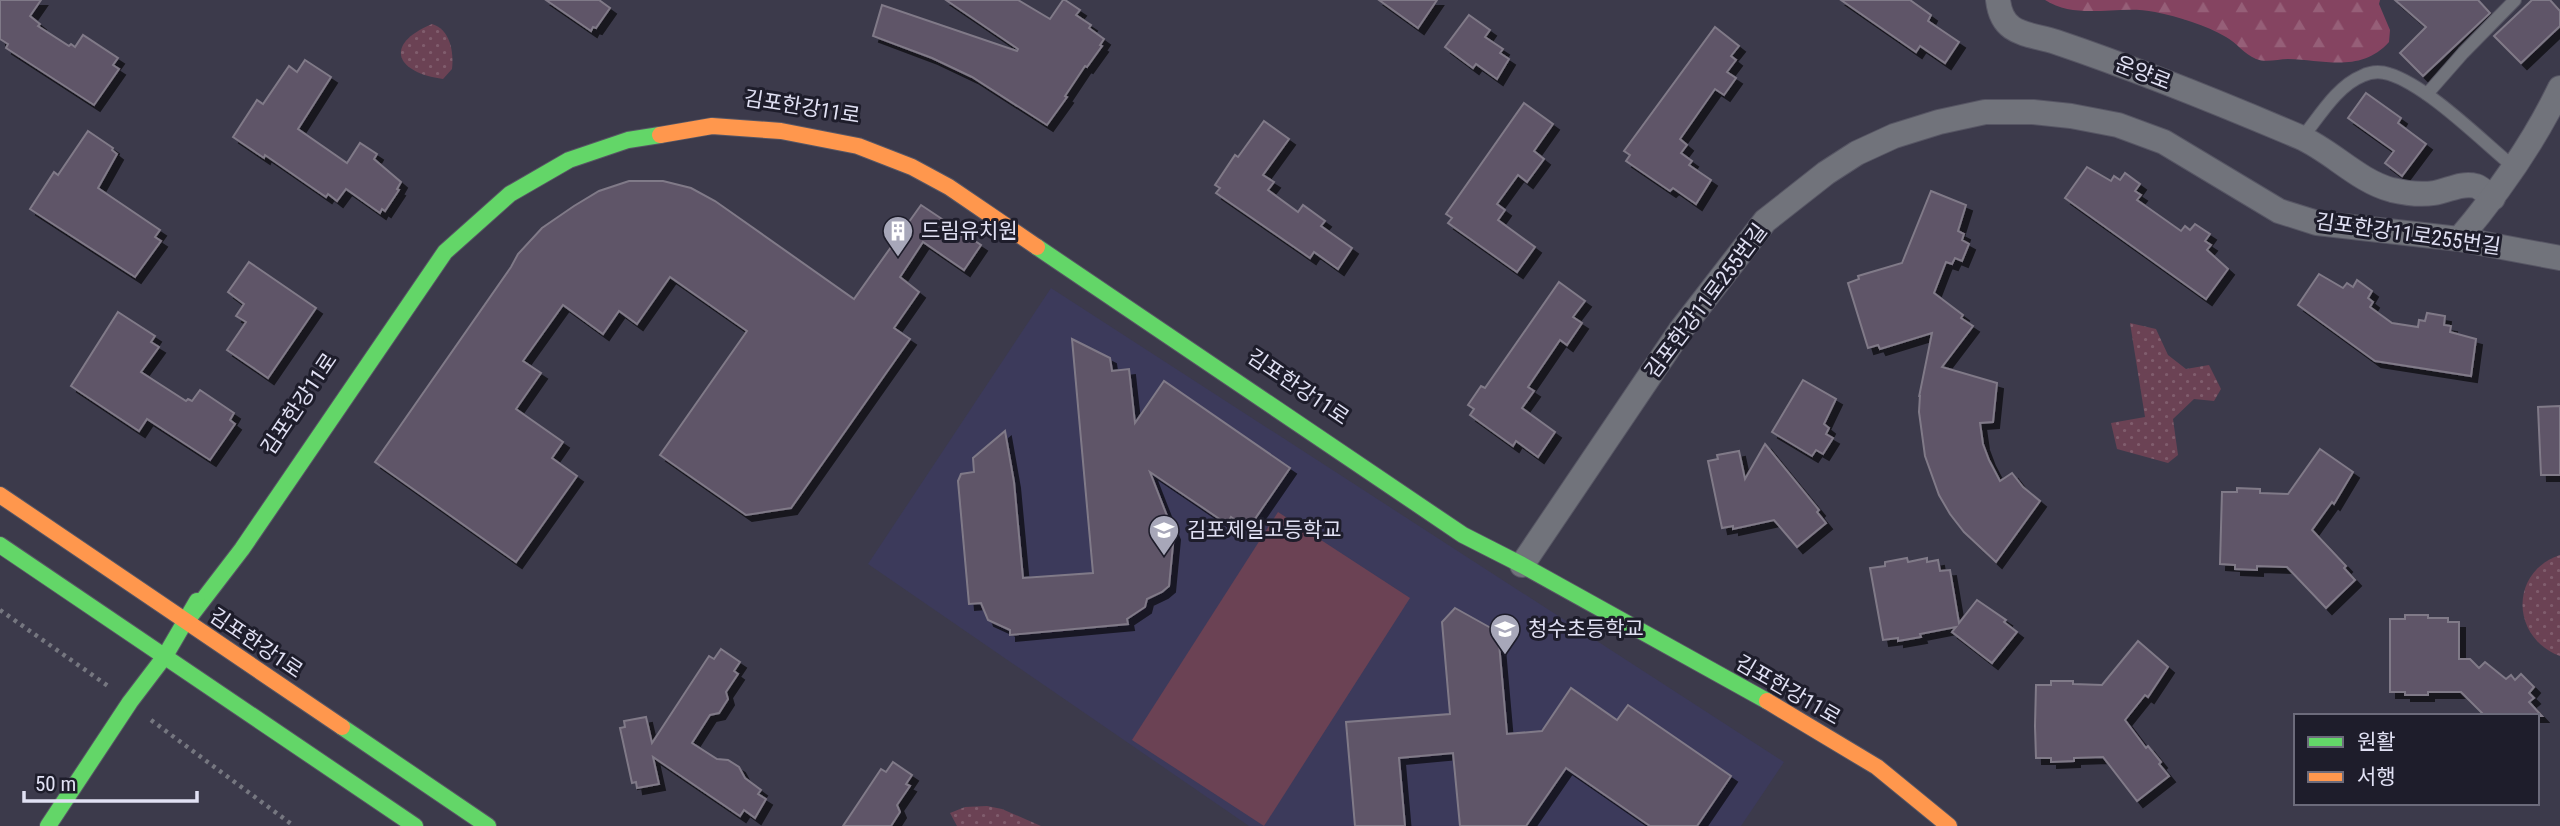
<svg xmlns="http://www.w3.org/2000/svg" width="2560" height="826" viewBox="0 0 2560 826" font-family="'Roboto Condensed','Noto Sans KR',sans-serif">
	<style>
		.built { fill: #3c3a5b }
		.grass { fill: url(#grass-dots) }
		.forest { fill: url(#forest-firs) }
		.pitch { fill: #6b4254 }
		.building { fill: #5f5467; stroke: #807a88; stroke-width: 2; filter: url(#shadow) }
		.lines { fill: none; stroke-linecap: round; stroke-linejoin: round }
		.lane-casing { stroke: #575664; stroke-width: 14 }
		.street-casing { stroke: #575664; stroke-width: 26 }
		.fast-casing { stroke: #575664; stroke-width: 18 }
		.slow-casing { stroke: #575664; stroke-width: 18 }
		.path { stroke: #767780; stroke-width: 4.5; stroke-dasharray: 3.5 5; stroke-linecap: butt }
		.lane { stroke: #71737b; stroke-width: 12 }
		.street { stroke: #71737b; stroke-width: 24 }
		.fast { stroke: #63d668; stroke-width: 16 }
		.slow { stroke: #ff974d; stroke-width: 16 }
		.labels { text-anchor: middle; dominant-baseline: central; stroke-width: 6; stroke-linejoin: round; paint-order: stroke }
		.street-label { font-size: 21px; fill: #e1e1f4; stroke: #1e1d2b }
		.poi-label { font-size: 21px; fill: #e1e1f4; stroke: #1e1d2b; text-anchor: start }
	</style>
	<defs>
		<pattern id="grass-dots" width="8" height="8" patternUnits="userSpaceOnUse" patternTransform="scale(1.75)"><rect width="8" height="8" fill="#6b4254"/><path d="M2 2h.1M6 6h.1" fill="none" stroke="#805d6d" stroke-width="1.8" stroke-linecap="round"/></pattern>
		<pattern id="forest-firs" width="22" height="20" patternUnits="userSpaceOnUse" patternTransform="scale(1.75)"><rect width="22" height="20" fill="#854461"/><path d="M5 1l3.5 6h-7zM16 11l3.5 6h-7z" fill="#965f78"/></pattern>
		<filter id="shadow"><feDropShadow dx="6" dy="6" stdDeviation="0" flood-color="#0009"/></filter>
	</defs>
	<rect width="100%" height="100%" fill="#3c3a4b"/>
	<path class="built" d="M1051 288 1784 762 1741 826H1249L868 564Z"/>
	<g class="grass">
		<path d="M432 24C450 29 454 52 452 69L443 79C397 73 382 45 432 24Z"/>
		<path d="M2130 323 2156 329 2168 355 2186 369 2209 365 2221 389 2214 401 2194 399 2173 419 2178 455 2168 463 2117 449 2111 423 2145 417Z"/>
		<path d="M2560 555V656C2511 638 2509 572 2560 555Z"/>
		<path d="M987 806 1002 809 1041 826H957L950 813 965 807Z"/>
	</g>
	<path class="forest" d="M2045 0H2380L2379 4 2390 30 2389 42C2361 73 2325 60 2288 59 2278 59 2266 63 2256 59 2244 54 2237 43 2226 37 2206 25 2179 17 2155 12 2119 4 2078 21 2045 0Z"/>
	<path class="pitch" d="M1278 512 1410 598 1264 826 1132 740Z"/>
	<g class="building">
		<path d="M0 0H41L30 16 40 24 38 26 69 46 71 44 75 47 83 35 118 58 113 65 119 69 94 105 6 48 8 44 0 39Z"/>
		<path d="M546 0H599L610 8 596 28 593 27 591 31Z"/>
		<path d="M946 0H1018L1050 19 1063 0H1065L1080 10 1076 15 1091 25 1089 28 1104 39 1100 45 1102 46 1087 67 1085 66 1065 96 1067 97 1047 125 972 77 932 58 873 36 882 5 1017 51 1018 49Z"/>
		<path d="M1379 0H1437L1418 28Z"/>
		<path d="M1841 0H1910L1931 15 1928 21 1959 42 1945 63 1920 46 1916 52Z"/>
		<path d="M2395 0H2478L2490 13 2423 76 2400 53 2426 27Z"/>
		<path d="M2532 0H2550L2560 11V26L2521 63 2494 36Z"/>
		<path d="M1469 15 1490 30 1485 37 1503 49 1500 53 1509 59 1497 79 1476 64 1473 68 1445 47Z"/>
		<path d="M1715 27 1739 46 1731 56 1736 60 1727 72 1736 78 1724 95 1715 89 1680 139 1687 145 1681 153 1692 161 1689 165 1711 180 1696 204 1673 188 1670 191 1626 161 1630 155 1624 151Z"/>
		<path d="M305 60 331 77 298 129 347 163 360 143 377 154 374 159 401 182 397 189 399 190 385 211 382 209 380 213 346 189 337 201 328 194 326 197 265 155 264 158 233 137 257 100 263 104 289 66 297 72Z"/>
		<path d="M2366 93 2401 118 2398 123 2426 144 2402 176 2385 163 2394 151 2348 118Z"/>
		<path d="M1524 103 1553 124 1534 151 1544 159 1527 182 1518 175 1497 204 1505 210 1498 220 1535 247 1517 272 1448 223 1452 218 1446 214Z"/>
		<path d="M1264 121 1289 139 1263 175 1274 182 1268 190 1298 212 1303 205 1325 221 1321 226 1352 248 1338 269 1314 252 1310 258 1216 193 1220 188 1215 185 1235 155 1238 157Z"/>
		<path d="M88 131 113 148 112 150 117 154 98 188 160 230 155 237 161 241 135 277 30 209 54 172 58 175Z"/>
		<path d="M2087 167 2111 181 2114 176 2120 180 2125 173 2140 184 2135 191 2141 195 2137 200 2147 207 2181 231 2185 226 2190 230 2195 224 2210 234 2205 241 2211 245 2207 250 2228 269 2206 299 2065 198Z"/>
		<path d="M629 181H663L691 188 715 201 854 299 921 205 981 245 964 270 923 242 900 277 919 292 894 328 910 339 791 508 746 515 660 455 747 331 670 277 637 324 619 311 603 334 563 305 523 361 541 373 516 409 563 442 552 458 577 476 516 562 375 462 511 267 518 254 542 228 574 206 599 191Z"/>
		<path d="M1931 191 1966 205 1958 231 1964 234 1962 240 1969 244 1962 261 1955 258 1952 264 1946 262 1934 293 1963 315 1961 318 1973 326 1942 367 1997 383 1993 422 1980 423 1983 444 1989 460 2000 481 2012 473 2023 487 2040 501 1996 562 1964 532 1950 514 1939 495 1925 456 1919 412 1920 395 1919 397 1932 333 1880 349 1878 345 1868 348 1848 283 1859 279 1858 276 1902 263Z"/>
		<path d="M249 262 316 308 268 378 227 350 246 322 236 316 244 304 228 292Z"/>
		<path d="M2319 274 2343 288 2347 283 2353 287 2357 280 2372 291 2368 298 2373 302 2370 307 2392 323 2418 327 2419 320 2425 321 2427 313 2445 316 2444 325 2451 326 2450 332 2476 339 2471 376 2375 361 2298 305Z"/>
		<path d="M1559 282 1585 301 1573 317 1582 323 1567 345 1560 340 1528 387 1534 391 1522 408 1555 432 1538 457 1516 441 1513 446 1470 415 1474 409 1468 405 1481 386 1485 388Z"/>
		<path d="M118 312 155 336 151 342 159 347 141 372 186 401 188 399 192 401 200 390 234 413 230 420 235 424 210 460 147 419 139 431 71 386Z"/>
		<path d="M1072 339 1110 358 1112 371 1129 369 1135 423 1164 381 1290 468 1248 529 1231 517 1227 524 1150 472 1174 534 1169 586 1162 592 1147 599 1145 607 1127 619 1128 624 1010 635V630L988 620 981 603 969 604 958 481 961 474 974 472 973 458 1005 431 1014 482 1023 578 1093 573Z"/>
		<path d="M1803 380 1836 399 1824 424 1829 428 1826 434 1833 438 1823 454 1816 450 1812 456 1772 432Z"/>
		<path d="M2560 406V475H2541L2538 407Z"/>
		<path d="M1765 444 1819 510 1817 512 1826 523 1797 547 1774 520 1733 529V526L1722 528 1708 461 1718 459 1717 455 1739 451 1745 479Z"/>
		<path d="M2320 449 2353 472 2334 504 2332 502 2312 530 2346 566 2344 568 2355 580 2326 608 2287 567 2257 566V570L2235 569V565L2220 564 2222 492H2237V488L2260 489V493L2288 494Z"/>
		<path d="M1907 558 1908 562 1927 558V562L1938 560 1940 571 1950 570 1959 623 1977 600 2006 620 2004 622 2017 632 1992 663 1952 632 1956 627 1920 634 1921 637 1898 641V638L1883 640 1870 568 1885 566V562Z"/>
		<path d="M1455 608 1498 632 1507 734 1542 731 1571 688 1617 720 1628 705 1731 776 1697 826H1650L1566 768 1526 826H1460L1453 753 1399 758 1405 826H1355L1346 722 1450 714 1442 622Z"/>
		<path d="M2405 615H2428V618H2448V622H2459V659H2470L2479 668 2485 662 2506 679 2511 675 2515 680 2521 674 2534 687 2529 693 2534 698 2529 702 2542 716H2485L2461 692H2428V695H2405V692H2390V619H2405Z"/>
		<path d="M2138 641 2168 667 2148 697 2145 695 2125 720 2146 748 2148 746 2161 762 2159 764 2169 776 2137 801 2103 757 2074 758V761L2051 762V758H2036L2035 726 2036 685H2051V681H2073V684L2102 685Z"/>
		<path d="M721 649 740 662 734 671 738 674 726 692 728 699 719 713 710 715 692 743 717 759 728 760 739 767 745 778 761 790 758 794 766 799 755 818 744 810 740 816 653 757 659 784 637 788 636 782 632 783 620 728 625 727 624 721 646 717 652 743 709 656 714 659Z"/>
		<path d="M893 762 912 775 906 784 910 786 897 805 900 812 891 826H843L881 769 886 772Z"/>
	</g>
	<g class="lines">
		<g class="lane-casing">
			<g id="lane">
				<path d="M2427 94 2463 53 2515 0"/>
				<path d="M2302 138C2319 117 2337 86 2362 76 2370 72 2380 71 2389 74 2428 86 2482 141 2515 168"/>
			</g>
		</g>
		<g class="street-casing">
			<g id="street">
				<path d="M1998 0C2002 36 2028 33 2056 42 2139 70 2220 103 2300 137 2332 151 2358 181 2392 190 2405 193 2421 195 2434 193 2448 191 2461 182 2476 186 2482 188 2488 195 2493 198"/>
				<path d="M2459 239C2499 192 2533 144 2560 88"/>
				<path d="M1522 565 1680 331 1765 221 1826 173 1857 153 1894 136 1939 122 1985 112H2033L2071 116 2118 125 2164 142 2279 211 2317 223 2459 239 2560 258"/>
			</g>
		</g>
		<g class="fast-casing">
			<g id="fast">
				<path d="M1037 247 1463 535 1522 565 1767 701"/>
				<path d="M0 545 415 826"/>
				<path d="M186 622 242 549 445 252 510 194 569 160 628 140 660 135"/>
				<path d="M342 727 488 826"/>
				<path d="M48 826 130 702 165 656 197 601"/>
			</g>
		</g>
		<g class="slow-casing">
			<g id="slow">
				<path d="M660 135 712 126 781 131 858 146 912 167 949 187 1037 247"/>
				<path d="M0 495 342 727"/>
				<path d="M1767 701 1877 767 1949 826"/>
			</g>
		</g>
		<g class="path">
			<path d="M0 610 108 686"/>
			<path d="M151 720 294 826"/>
		</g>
		<use href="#lane" class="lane"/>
		<use href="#street" class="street"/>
		<use href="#fast" class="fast"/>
		<use href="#slow" class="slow"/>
	</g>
	<defs>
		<g id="building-pin" transform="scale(1.575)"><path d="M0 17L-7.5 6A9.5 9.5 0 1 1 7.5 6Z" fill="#a7a7b9" stroke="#1e1d2b"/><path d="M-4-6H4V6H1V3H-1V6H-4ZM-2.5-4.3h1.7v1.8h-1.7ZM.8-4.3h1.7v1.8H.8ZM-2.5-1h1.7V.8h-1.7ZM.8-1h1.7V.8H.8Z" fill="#fff"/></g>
		<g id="school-pin" transform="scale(1.575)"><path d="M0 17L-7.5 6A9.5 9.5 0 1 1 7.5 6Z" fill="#a7a7b9" stroke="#1e1d2b"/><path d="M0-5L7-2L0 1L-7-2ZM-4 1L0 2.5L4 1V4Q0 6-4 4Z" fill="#fff"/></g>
	</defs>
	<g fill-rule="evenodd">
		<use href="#building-pin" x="898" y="231"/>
		<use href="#school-pin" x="1164" y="530"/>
		<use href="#school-pin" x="1505" y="629"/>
	</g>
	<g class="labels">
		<g class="street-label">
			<text transform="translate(2143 73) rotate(21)">운양로</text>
			<text transform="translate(802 107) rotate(9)">김포한강11로</text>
			<text transform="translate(2408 234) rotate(8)">김포한강11로255번길</text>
			<text transform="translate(1706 301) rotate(-53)">김포한강11로255번길</text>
			<text transform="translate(1298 387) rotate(34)">김포한강11로</text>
			<text transform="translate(299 404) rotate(-56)">김포한강11로</text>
			<text transform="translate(256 643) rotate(34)">김포한강1로</text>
			<text transform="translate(1788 690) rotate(30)">김포한강11로</text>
		</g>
		<g class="poi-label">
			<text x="921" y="231">드림유치원</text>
			<text x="1187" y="530">김포제일고등학교</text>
			<text x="1528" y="629">청수초등학교</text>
		</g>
	</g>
	<rect x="2294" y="714" width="245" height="91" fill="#1e1d2b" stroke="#6c6b7b" stroke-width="2"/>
	<rect x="2308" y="737" width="35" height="10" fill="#63d668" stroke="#6c6b7b" stroke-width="2"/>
	<text x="2357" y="749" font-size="21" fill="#e1e1f4">원활</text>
	<rect x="2308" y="772" width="35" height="10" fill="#ff974d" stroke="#6c6b7b" stroke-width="2"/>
	<text x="2357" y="784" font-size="21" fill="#e1e1f4">서행</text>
	<path d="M24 791v10h173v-10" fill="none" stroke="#e1e1f4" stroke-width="3.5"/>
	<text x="35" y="791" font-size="21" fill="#e1e1f4" stroke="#1e1d2b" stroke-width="5" paint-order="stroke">50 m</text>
</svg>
